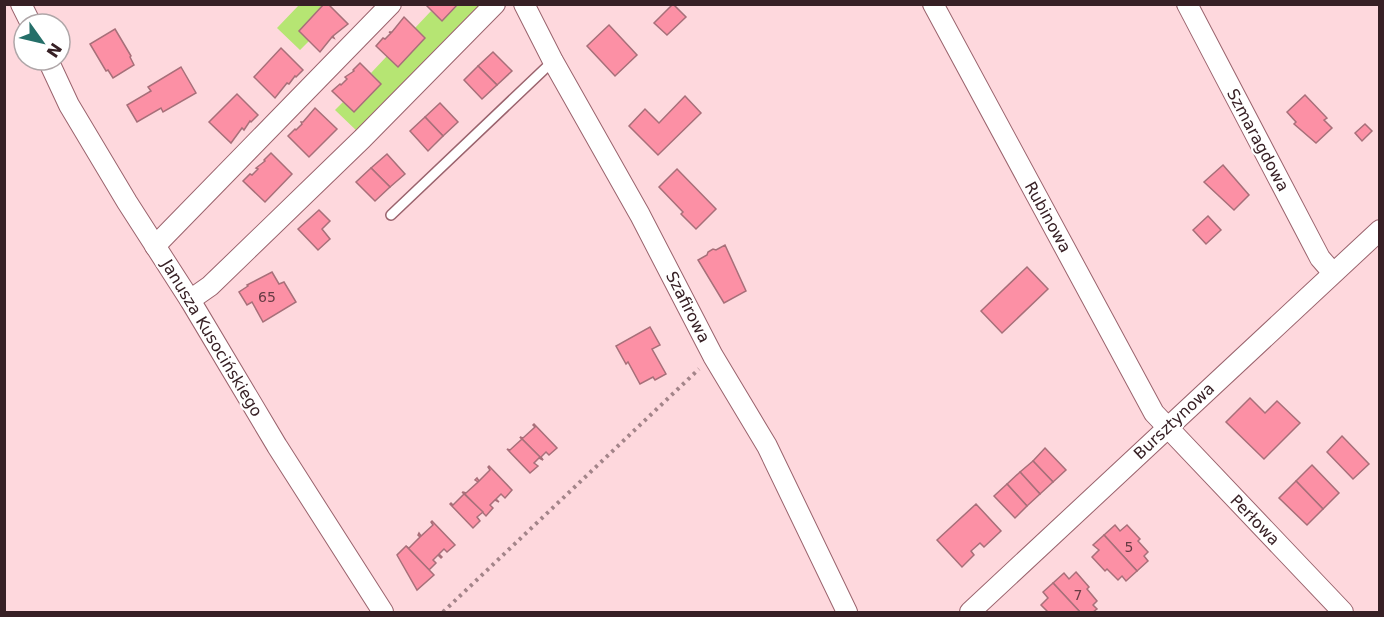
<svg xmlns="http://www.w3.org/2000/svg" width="1384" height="617" viewBox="0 0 1384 617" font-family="'DejaVu Sans',sans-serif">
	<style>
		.green { fill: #b6e573 }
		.building { fill: #fc90a5; stroke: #a76f79; stroke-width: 1.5 }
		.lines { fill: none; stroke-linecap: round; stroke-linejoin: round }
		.service-casing { stroke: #9a636d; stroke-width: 12 }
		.minor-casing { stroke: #9a636d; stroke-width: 22 }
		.path { stroke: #a38489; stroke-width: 4; stroke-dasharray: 3 4.5; stroke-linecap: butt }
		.service { stroke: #fff; stroke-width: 9 }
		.minor { stroke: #fff; stroke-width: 20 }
		.labels { text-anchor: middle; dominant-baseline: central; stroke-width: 4.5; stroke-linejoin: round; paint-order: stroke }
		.number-label { font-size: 14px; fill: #683c45 }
		.street-label { font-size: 16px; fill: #372025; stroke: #fff }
	</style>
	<rect width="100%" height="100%" fill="#fed8dd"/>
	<g class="green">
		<path d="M299 5H324L299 31 309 41 300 50 277 28Z"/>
		<path d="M458 5H479L481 7 359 133 335 110 343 102 354 112 381 84 371 73 387 56 412 52 425 38 415 28 431 11 442 21Z"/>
	</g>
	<g class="building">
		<path d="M324 4H328L348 24 333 36 334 38 332 37 320 52 299 31Z"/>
		<path d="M425 4H458L442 21Z"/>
		<path d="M673 4 686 17 667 35 654 23Z"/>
		<path d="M404 17 425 38 398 67 376 46 383 38 385 39 391 33 389 32H392Z"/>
		<path d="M609 25 637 55 615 76 587 46Z"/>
		<path d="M115 29 131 56 130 57 134 65 113 78 108 70 106 71 90 44Z"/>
		<path d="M281 48 303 70 296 77 295 76 289 84 287 83 275 98 254 77Z"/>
		<path d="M493 52 512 71 497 85 478 66Z"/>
		<path d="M360 63 381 84 354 112 332 91 340 84 341 85 347 79 345 77 354 71 353 70Z"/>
		<path d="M478 66 497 85 482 99 464 80Z"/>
		<path d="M181 67 196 93 163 112 161 108 137 122 127 105 151 91 148 87Z"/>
		<path d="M237 94 258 115 251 122 250 121 244 130 242 128 231 143 209 122Z"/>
		<path d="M1305 95 1327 118 1324 120 1332 128 1316 143 1294 124 1296 122 1287 112Z"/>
		<path d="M685 96 701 113 658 155 629 126 645 109 659 123Z"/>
		<path d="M440 103 458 122 443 136 425 117Z"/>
		<path d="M315 108 337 129 309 157 288 136 295 129 296 130 302 124 301 122H303Z"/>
		<path d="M425 117 443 136 428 151 410 131Z"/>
		<path d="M1365 124 1372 131 1362 141 1355 133Z"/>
		<path d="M271 153 292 174 265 202 243 181 250 174 252 175 258 169 256 168 265 161 264 160Z"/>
		<path d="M387 154 405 174 390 187 371 168Z"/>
		<path d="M1223 165 1249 195 1234 210 1204 182Z"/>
		<path d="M371 168 390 187 375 201 356 182Z"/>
		<path d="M677 169 716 209 696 229 681 214 683 212 659 187Z"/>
		<path d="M319 210 330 221 322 229 330 239 318 250 298 229Z"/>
		<path d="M1208 216 1221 230 1206 244 1193 230Z"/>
		<path d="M725 245 746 291 724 303 698 260 707 255 708 252 713 249 716 250Z"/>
		<path d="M1027 267 1048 289 1002 333 981 311Z"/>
		<path d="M272 272 279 284 284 282 296 302 263 322 252 302 247 305 239 292 248 286 247 285Z"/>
		<path d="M650 327 660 345 652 349 666 374 655 380 653 377 640 384 628 362 626 364 616 346Z"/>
		<path d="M1250 398 1265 413 1277 401 1300 423 1264 459 1226 422Z"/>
		<path d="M534 424 557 448 549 455 546 452 541 457 543 460 520 437 523 438 535 427 533 425Z"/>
		<path d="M1342 436 1369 464 1353 479 1327 452Z"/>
		<path d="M520 437 543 460 539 458 534 463 538 466 530 473 507 449 510 450 522 439Z"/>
		<path d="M1045 448 1066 470 1053 482 1033 461Z"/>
		<path d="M1033 461 1053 482 1040 494 1020 472Z"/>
		<path d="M1312 465 1339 493 1323 509 1296 481Z"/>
		<path d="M489 466 512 490 505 498 501 494 496 499 499 502 495 500 490 505 493 508 486 516 463 492 466 493 478 482 475 480 477 478 479 481 490 470 488 467Z"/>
		<path d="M1020 472 1040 494 1027 506 1007 484Z"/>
		<path d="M1296 481 1323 509 1307 525 1279 498Z"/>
		<path d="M1007 484 1027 506 1015 518 994 496Z"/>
		<path d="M462 492 483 512 477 517 480 521 473 528 450 504 451 503 453 505 464 494Z"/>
		<path d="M976 504 1001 531 984 547 980 543 971 551 974 555 962 567 937 540Z"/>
		<path d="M432 521 455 545 447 552 444 549 439 554 442 557 441 558 438 555 433 560 436 563 429 570 406 546 409 548 420 537 418 535 419 533 421 536 433 525 431 522Z"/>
		<path d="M1115 525 1120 531 1127 525 1140 539 1138 541 1148 552 1144 556 1148 561 1137 571 1104 535Z"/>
		<path d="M1104 535 1137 571 1126 581 1122 576 1118 580 1107 569 1105 571 1092 557 1099 550 1093 545Z"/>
		<path d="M406 546 434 575 417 590 397 555Z"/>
		<path d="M1076 572 1089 587 1087 589 1097 601 1093 605 1097 609 1093 612H1080L1053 583 1064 573 1069 579Z"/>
		<path d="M1053 583 1080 612H1048L1041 605 1048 598 1043 592Z"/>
	</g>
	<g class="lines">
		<g class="service-casing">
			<path id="service" d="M391 215 553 61"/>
		</g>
		<g class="minor-casing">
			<g id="minor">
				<path d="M21 4 31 24"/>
				<path d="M524 4 553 61 640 215 713 356 767 446 847 612"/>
				<path d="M933 4 1154 413 1343 612"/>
				<path d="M1187 4 1320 258 1333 273"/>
				<path d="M48 60 69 105 127 202 190 300 277 446 383 612"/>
				<path d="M155 246 391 4"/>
				<path d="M190 300 210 286 363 138 495 4"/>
				<path d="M970 612 1380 230"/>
			</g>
		</g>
		<path class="path" d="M443 612 699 369"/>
		<use href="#service" class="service"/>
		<use href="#minor" class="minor"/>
	</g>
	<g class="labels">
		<g class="number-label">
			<text x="267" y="297">65</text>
			<text x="1129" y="547">5</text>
			<text x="1078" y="595">7</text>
		</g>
		<g class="street-label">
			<text transform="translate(1258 140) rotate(62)">Szmaragdowa</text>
			<text transform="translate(1048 217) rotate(61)">Rubinowa</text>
			<text transform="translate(688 307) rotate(63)">Szafirowa</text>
			<text transform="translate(212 338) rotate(59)">Janusza Kusocińskiego</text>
			<text transform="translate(1174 421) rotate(-43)">Bursztynowa</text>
			<text transform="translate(1255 520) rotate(46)">Perłowa</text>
		</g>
	</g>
	<rect width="1384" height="617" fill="none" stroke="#372025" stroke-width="12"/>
	<g transform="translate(42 42) rotate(124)"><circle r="28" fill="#ffffff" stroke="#afa6a8" stroke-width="1.5"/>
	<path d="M0-4.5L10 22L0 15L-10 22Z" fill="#256f69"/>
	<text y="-9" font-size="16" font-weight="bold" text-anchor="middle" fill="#372025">N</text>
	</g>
</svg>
